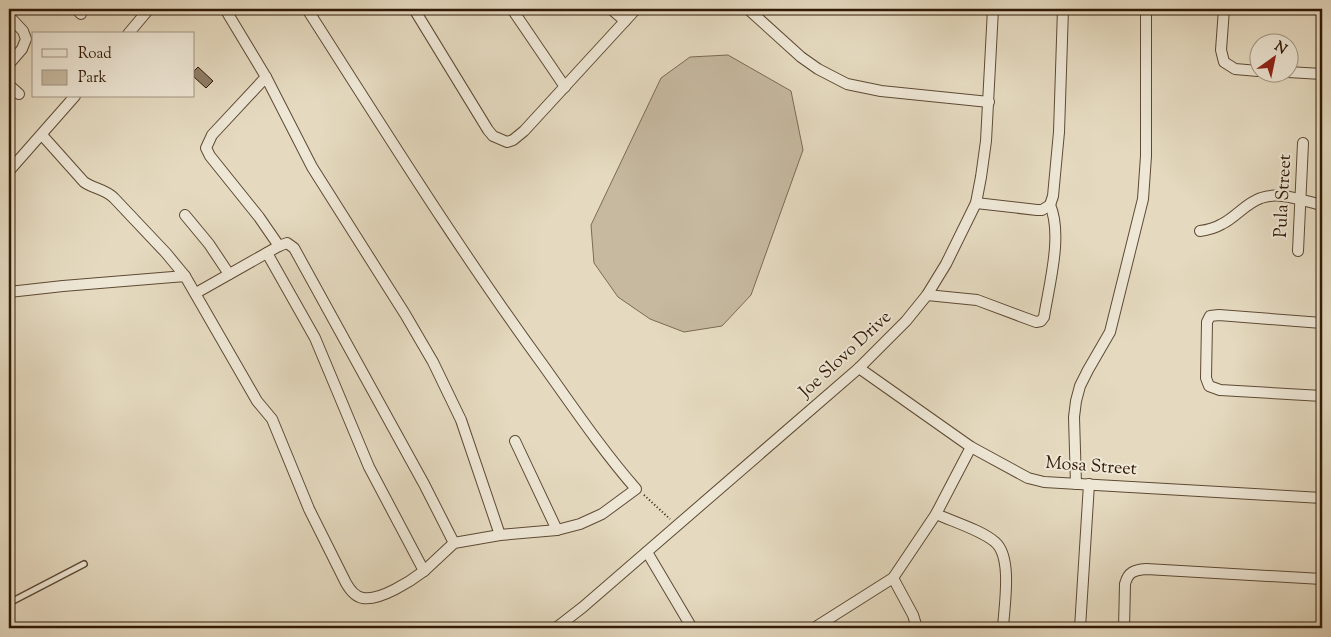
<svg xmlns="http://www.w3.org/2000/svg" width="1331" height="637" viewBox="0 0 1331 637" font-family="'Sorts Mill Goudy',serif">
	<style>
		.green { fill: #c6b9a0; stroke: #7c6a53 }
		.building { fill: #8f7e67; stroke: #311a06 }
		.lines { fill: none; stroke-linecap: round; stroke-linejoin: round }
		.service-casing { stroke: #5e4a34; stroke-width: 8 }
		.minor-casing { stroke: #5e4a34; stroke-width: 12 }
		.path { stroke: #311a06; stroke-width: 2; stroke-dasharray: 1 2.5; stroke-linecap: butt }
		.service { stroke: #eee7d6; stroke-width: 5 }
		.minor { stroke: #eee7d6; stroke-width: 10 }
		.labels { text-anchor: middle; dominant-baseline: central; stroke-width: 4; stroke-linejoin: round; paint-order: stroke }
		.street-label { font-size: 18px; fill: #311a06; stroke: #eee7d6 }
	</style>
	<rect width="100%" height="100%" fill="#e5dac0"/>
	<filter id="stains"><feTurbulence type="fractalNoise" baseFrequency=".004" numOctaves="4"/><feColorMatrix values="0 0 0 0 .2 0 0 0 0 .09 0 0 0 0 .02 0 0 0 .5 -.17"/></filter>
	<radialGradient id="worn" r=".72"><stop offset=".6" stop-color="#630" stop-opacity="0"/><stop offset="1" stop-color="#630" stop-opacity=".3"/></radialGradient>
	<path class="green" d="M728 55 791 91 803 150 751 295 722 326 684 332 650 319 618 297 594 263 591 225 661 78 690 57Z"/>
	<path class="building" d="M198 67 213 81 206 88 194 77V71Z"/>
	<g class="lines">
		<g class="service-casing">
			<path id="service" d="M9 603 84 564"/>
		</g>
		<g class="minor-casing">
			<g id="minor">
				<path d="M76 9 81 14"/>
				<path d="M225 9 266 77 312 167 405 314 433 362 461 420 500 535"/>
				<path d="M307 9C384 129 459 250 543 365 573 407 602 450 636 489L602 514 580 524 557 530 500 535 454 543 424 571"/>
				<path d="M414 9 488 130 493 136 507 142 513 140 524 131 636 9"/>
				<path d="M512 9 565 87"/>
				<path d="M611 9 625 21"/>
				<path d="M748 9 801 57 818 69 847 84 881 91 989 102"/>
				<path d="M1224 9 1221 50 1224 62 1235 69 1258 71"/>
				<path d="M9 16 23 31 26 39 22 49 9 64"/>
				<path d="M128 34 149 9"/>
				<path d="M1288 72 1322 74"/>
				<path d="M9 85 19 94"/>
				<path d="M42 135 84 182C94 189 105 189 114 198L166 253 185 276"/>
				<path d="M9 171 75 96"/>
				<path d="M976 203 1037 210H1042L1050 205 1053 196 1059 132 1063 9"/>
				<path d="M185 215 209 244 229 274"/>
				<path d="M1200 231C1208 230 1215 228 1222 224 1236 217 1246 203 1261 198 1279 191 1304 201 1322 205"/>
				<path d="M279 246 287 243 294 248 424 484 454 543"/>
				<path d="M1298 251 1303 143"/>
				<path d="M9 292 63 286 185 276 257 401 272 419 309 509 346 583C350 590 355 597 363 598 380 601 411 581 424 571L369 467 315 338 267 253"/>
				<path d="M196 293 279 246 259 217 210 156 206 148 212 135 266 77"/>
				<path d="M927 295 977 300 1036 322 1041 321 1044 317C1049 285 1063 235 1050 205"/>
				<path d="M1322 323 1219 315 1210 316 1207 322 1206 378 1209 386 1220 390 1322 396"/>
				<path d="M859 368 971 447 1028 478 1044 482 1322 498"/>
				<path d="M515 441 557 530"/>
				<path d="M1076 484 1074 417 1076 401 1080 386 1088 370 1110 332 1143 199 1146 156V9"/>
				<path d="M936 514C954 522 981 530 995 542 1013 557 1004 607 1003 628"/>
				<path d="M647 552 692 628"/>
				<path d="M893 578 913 615 917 628"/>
				<path d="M556 628 583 607 859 368 906 321 927 295 946 264 976 203 981 177 986 141 993 9"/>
				<path d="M814 628 893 578 936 514 971 447"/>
				<path d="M1080 628 1089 484"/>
				<path d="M1124 628 1125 584C1128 572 1134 570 1146 569L1322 579"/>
			</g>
		</g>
		<path class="path" d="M644 495 670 519"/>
		<use href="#service" class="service"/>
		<use href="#minor" class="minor"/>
	</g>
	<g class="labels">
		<g class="street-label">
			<text transform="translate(1284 196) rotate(-87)">Pula Street</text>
			<text transform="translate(846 355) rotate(-43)">Joe Slovo Drive</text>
			<text transform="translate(1091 467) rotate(4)">Mosa Street</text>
		</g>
	</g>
	<rect width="1331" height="637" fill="none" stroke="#e5dac0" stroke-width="30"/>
	<rect x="10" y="10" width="1311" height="617" fill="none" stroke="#311a06" stroke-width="2.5"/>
	<rect x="15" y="15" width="1301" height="607" fill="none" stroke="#311a06"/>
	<rect x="32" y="32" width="162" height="65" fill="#eee7d6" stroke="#a29583"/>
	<rect x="42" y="49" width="25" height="8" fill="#eee7d6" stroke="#a29583"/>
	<text x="78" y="58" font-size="15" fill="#311a06">Road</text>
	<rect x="42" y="70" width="25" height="15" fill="#c6b9a0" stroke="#a29583"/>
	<text x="78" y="82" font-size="15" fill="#311a06">Park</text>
	<g transform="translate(1274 58) rotate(33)"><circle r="24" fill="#eee7d6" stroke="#a29583"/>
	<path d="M0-4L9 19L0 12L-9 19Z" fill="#8f2418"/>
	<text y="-8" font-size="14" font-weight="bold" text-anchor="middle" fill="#311a06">N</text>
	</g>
	<rect width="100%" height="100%" filter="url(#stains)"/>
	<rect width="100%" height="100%" fill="url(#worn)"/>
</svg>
